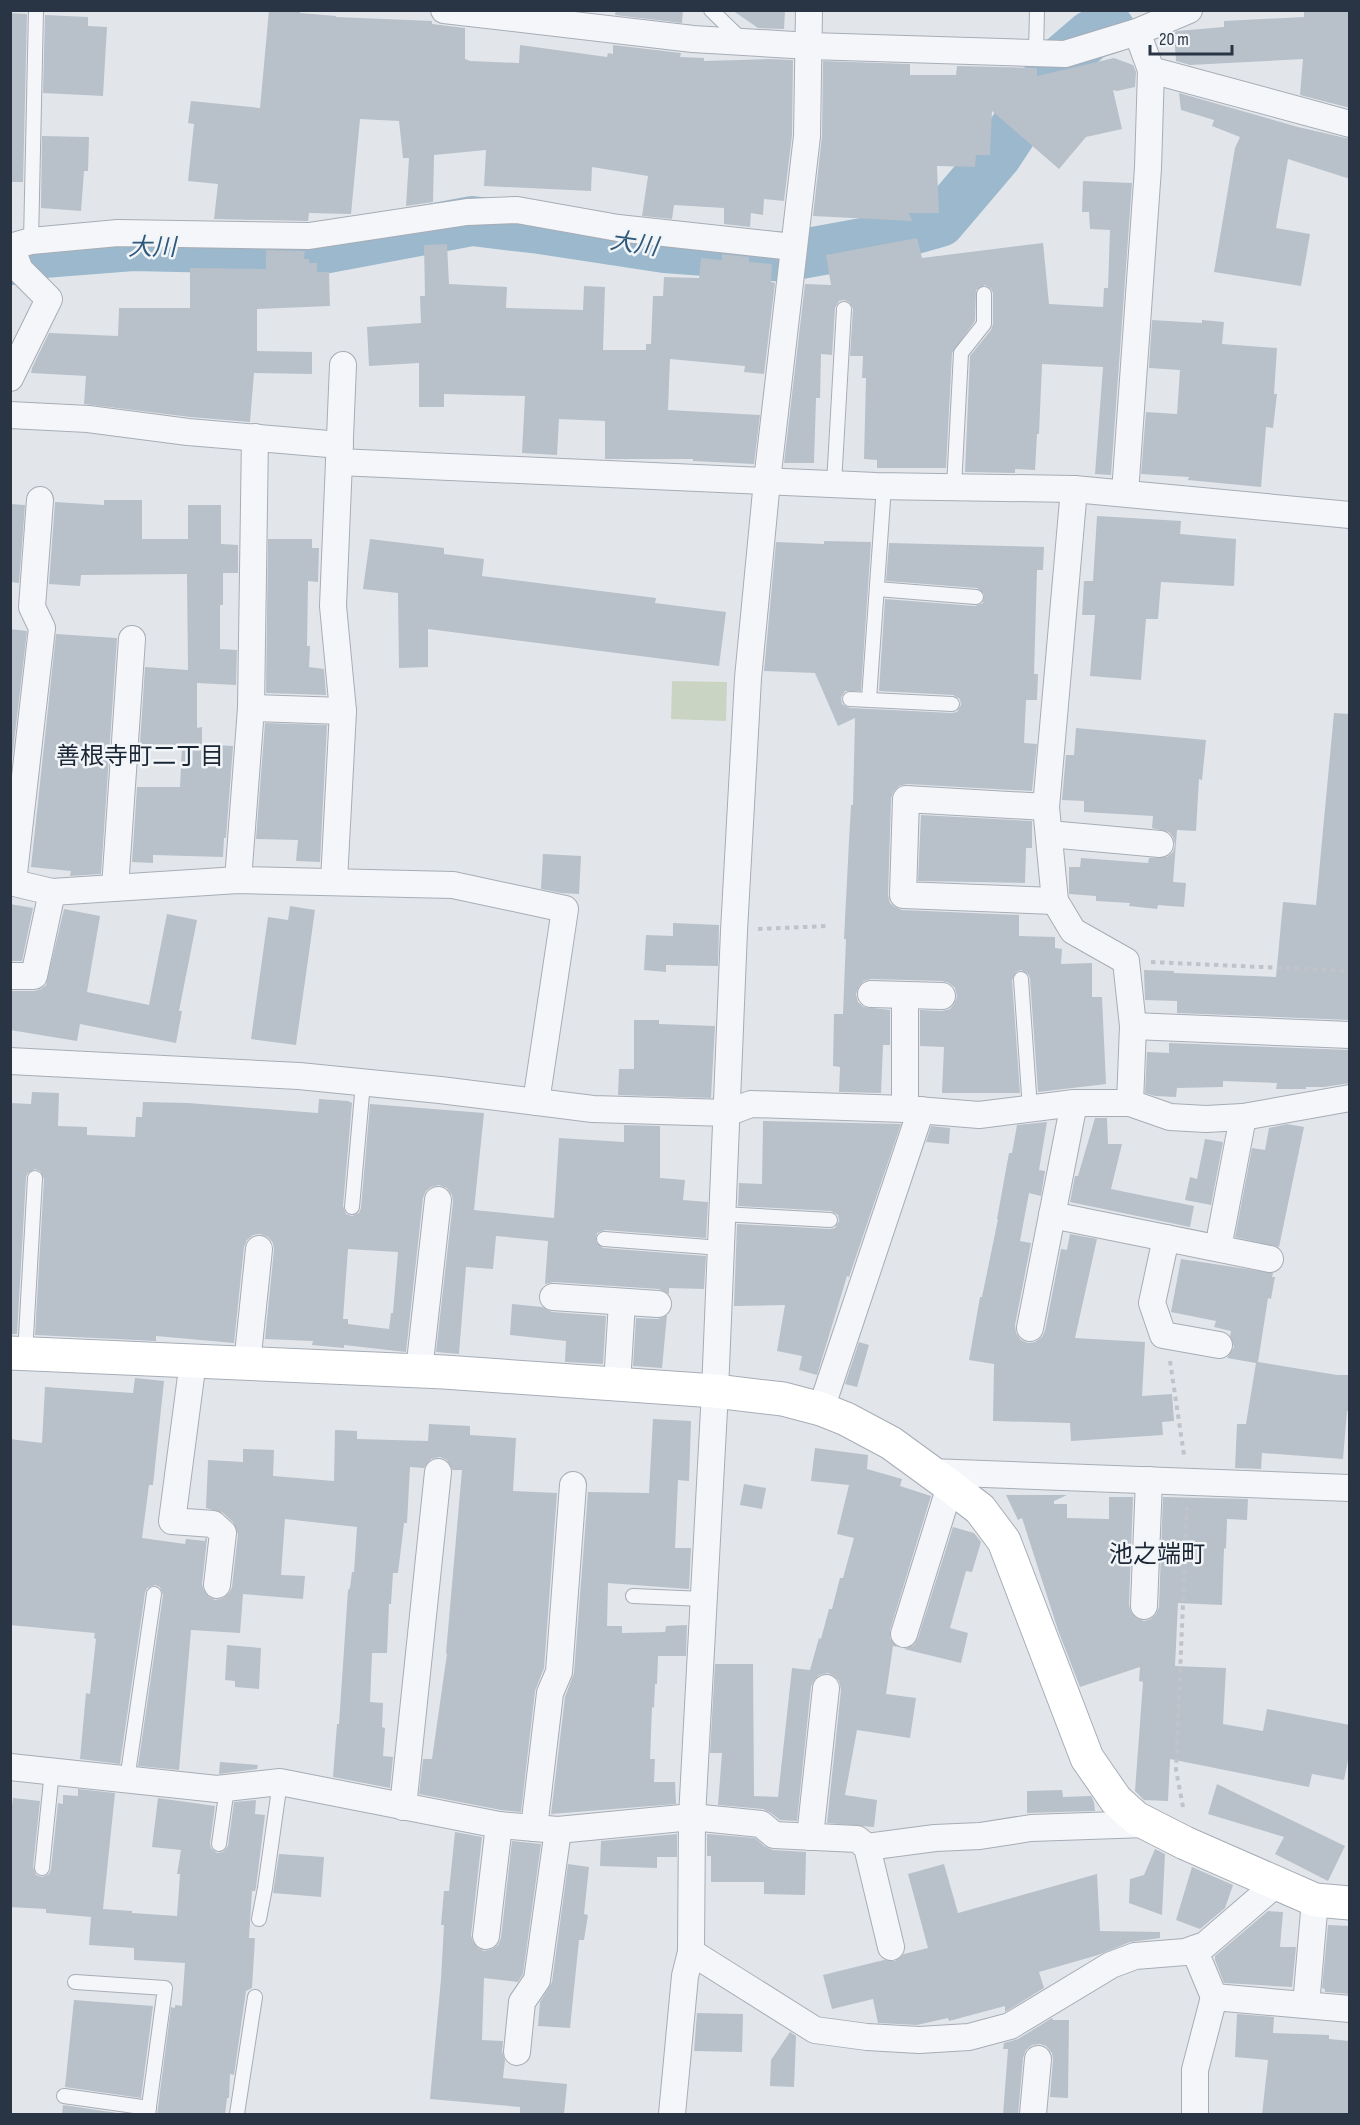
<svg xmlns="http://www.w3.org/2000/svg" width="1360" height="2125" viewBox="0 0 1360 2125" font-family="'Sofia Sans Condensed','Noto Sans JP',sans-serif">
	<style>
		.green { fill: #c9d5c2 }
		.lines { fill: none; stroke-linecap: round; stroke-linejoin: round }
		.river { stroke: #9bb8cd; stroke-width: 50 }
		.building { fill: #b8c0c9; fill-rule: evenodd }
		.lane-casing { stroke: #a7adb6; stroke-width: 16 }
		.street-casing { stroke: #a7adb6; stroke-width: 28 }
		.secondary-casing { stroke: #a7adb6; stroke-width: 35 }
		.path { stroke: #c0c4ca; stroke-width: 4; stroke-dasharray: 4.5 4.5; stroke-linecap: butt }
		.lane { stroke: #f5f6f9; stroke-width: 14 }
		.street { stroke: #f5f6f9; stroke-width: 26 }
		.secondary { stroke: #fff; stroke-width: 33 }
		.labels { text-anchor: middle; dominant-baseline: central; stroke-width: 5; stroke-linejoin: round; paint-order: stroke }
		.water-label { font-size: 24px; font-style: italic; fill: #30587a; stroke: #f1f5f8 }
		.neighbourhood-label { font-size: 24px; fill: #1b2635; stroke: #f1f5f8 }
	</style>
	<rect width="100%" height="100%" fill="#e2e6eb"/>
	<path class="green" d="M672 681 727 682 726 721 671 719Z"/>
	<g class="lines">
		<path class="river" d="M10 260 43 253 133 246 318 250 472 221 540 229 665 248 785 257 873 241 940 222 997 155 1056 65 1091 35 1110 29"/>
	</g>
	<g class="building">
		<path d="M269 10H300V13L336 16V17L432 21V24L465 28V59L470 61 519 63 520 45 607 57 608 53 613 54V45L681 53 680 57 704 58V61L769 59 793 60 792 135 784 201 764 199 763 215 751 213 750 227 724 224V208L674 205 672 219 642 216 648 176 592 167 591 191 484 186 486 150 434 155 433 202 406 206 409 158H403L399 121 360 119 351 214 309 213 308 221 214 219 218 184 188 181 194 124 188 123 191 101 260 108Z"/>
		<path d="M616 10H683L682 23 615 15Z"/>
		<path d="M732 10H785L784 29 758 28Z"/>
		<path d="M1304 10H1350V108L1300 95 1303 59 1190 65 1176 61 1174 33 1177 31 1224 27V21L1304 17Z"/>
		<path d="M10 13 27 14 23 182H10Z"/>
		<path d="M45 15 88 17V26L107 27 103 96 43 93Z"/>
		<path d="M1114 58 1133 65 1136 72 1135 87 1117 91 1113 90 1122 129 1086 137 1059 169 992 111 990 155H976L975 167 937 166 939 213H909L912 221 813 216 822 136 823 61 910 64V75H956L957 66 1037 68V76Z"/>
		<path d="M1179 93 1298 127 1350 139V179L1288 159 1276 228 1310 234 1301 286 1214 272 1235 148 1240 137 1212 126 1214 120 1181 110Z"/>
		<path d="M42 136 89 137 88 171H84L81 211 41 208Z"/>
		<path d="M1083 181 1132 183 1111 475 1095 474 1103 367 1042 364 1039 434H1037L1035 470 1015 469V473L965 472 970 356 991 330 993 324V293L991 289 985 285 976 290 975 321 952 353 946 468H877V460L864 459 866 378H862L863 356H850L853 309 849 302 844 300 839 301 835 308 832 355 821 354 820 398H816L814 463H784L805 284 831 285 826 255 917 238 922 258 1043 243 1049 304 1103 307 1104 288H1108L1110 230 1090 229 1089 212H1082Z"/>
		<path d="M447 244 449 284 507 287 506 308 583 310 584 286 605 287 603 350H646V344H651L653 296H663L664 277 699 278 701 258 722 260V254L749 257V262L772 264 771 282 775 283 764 374 744 372 745 366 670 359 668 410 760 415 754 464 693 461V459H605V421L559 419 557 455 522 453 525 396 444 394V407H419V363L369 366 367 327 421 323 420 296H425L424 245Z"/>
		<path d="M266 250 305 251 304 259H309V263H317V272H329L330 306 257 309V351L312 352V374L254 373 250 422 190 417 84 404 86 376 31 373 32 368 49 333 118 336 119 308H190V268L266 269Z"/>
		<path d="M1152 320 1202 323V320L1224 322 1222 344 1277 348 1274 394H1277L1273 428 1266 427 1261 487 1188 480 1189 477 1141 474 1146 412 1177 414 1180 370 1149 368Z"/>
		<path d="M104 500H142V539H188V505H221V544L238 545V573H223V605H220V649L237 650 236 685 197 683V728L202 727V744L233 746 226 838H224L223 857 153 855V863L132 862 137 787H180L182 746 140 744 145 667 188 670 187 574 81 575 80 586 49 584 55 502 104 505Z"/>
		<path d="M10 504 25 505 19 583 10 582Z"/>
		<path d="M1097 516 1181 521 1180 534 1236 539 1234 586 1161 582 1158 619H1146L1141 680 1090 676 1095 615H1082L1084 581H1093Z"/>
		<path d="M268 539H312V548H319L318 582 308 581 307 646H310L309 667 324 669 326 695 266 693Z"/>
		<path d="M370 539 444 548V554L484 559 482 576 656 598 655 603 726 612 719 666 428 629V667L399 668 398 593 363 589Z"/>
		<path d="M824 541 871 542 861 691H845L841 698 842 704 850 708 952 713 957 712 961 705 960 699 953 695 879 691 885 599 975 606 983 603 984 594 977 588 886 581 889 543 1044 547 1043 570H1037L1034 674H1038L1037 700H1026L1024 743 1037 744 1032 791 907 784 899 786 893 792 891 799 888 895 890 903 895 907 902 910 1019 915V936L1055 937V948L1062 949 1061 964 1092 963V997H1102L1106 1084 1038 1092 1030 978 1028 974 1021 970 1016 972 1012 980 1020 1093H942L944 1047 920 1046V1010L942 1011 950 1009 954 1004 957 997 955 988 949 983 942 981 871 979 864 981 859 986 856 994 858 1002 864 1007 890 1010V1045H883L881 1093 839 1092 840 1067 833 1066 834 1014H843L846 939H844L849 841 851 805H853L855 718 838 726 815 673 764 671 776 542 824 544Z"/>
		<path d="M10 629 27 631 11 768H10Z"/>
		<path d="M56 634 117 638 101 874 70 876 71 871 31 867Z"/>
		<path d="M1334 713 1350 714V1020L1177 1013V1001L1145 1000 1144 970 1174 971V973L1276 977 1283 902 1316 905Z"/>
		<path d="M265 723 327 725 320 862 296 861 298 840 256 839Z"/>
		<path d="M1076 728 1206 740 1202 780 1199 779 1196 831 1177 830 1173 882 1186 883 1184 907 1158 905 1157 909 1129 906 1130 903 1096 901V896L1069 894V867H1080L1081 858 1148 863 1149 858 1167 857 1173 852 1175 845 1173 837 1169 832 1152 828 1153 816 1084 812V801L1062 800 1066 755H1074Z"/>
		<path d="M921 815 1032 821V848H1026L1025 883 918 881Z"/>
		<path d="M543 854 581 856 579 894 561 893 541 889Z"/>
		<path d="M10 904 33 908 22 961H10Z"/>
		<path d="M290 906 315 910 296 1045 251 1039 268 917 288 920Z"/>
		<path d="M64 909 100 916 87 992 149 1005 167 914 197 920 179 1011H182L176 1043 80 1024 77 1041 10 1030V991H34L41 989 46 985Z"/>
		<path d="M673 923 719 925 718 966 666 965V972L644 970 646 935 673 936Z"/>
		<path d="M634 1020H659V1024L715 1026 711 1098 618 1095 619 1069H634Z"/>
		<path d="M1169 1043 1350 1050V1083L1324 1087H1306V1089H1276L1277 1083 1223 1081V1087L1177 1088 1176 1097 1155 1096 1145 1093 1147 1052 1169 1053Z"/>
		<path d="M32 1092 59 1093 58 1126 87 1127V1135L135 1137 136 1117H142L143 1102 188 1103 318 1113 319 1099 348 1101 352 1103 343 1206 346 1214 352 1216 359 1213 361 1208 370 1104 484 1113 474 1210 554 1218 559 1138 624 1142V1125L660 1126V1178L685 1180 683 1200 708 1202 706 1238 605 1230 597 1233 596 1242 603 1248 706 1256 704 1289 669 1288V1294L659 1289 554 1282 545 1284 548 1241 496 1236 493 1269 466 1267 459 1354 436 1352 453 1202 452 1195 447 1188 439 1185 431 1187 426 1191 423 1198 406 1352 344 1345V1348L312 1345 313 1341 265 1339 274 1250 273 1243 268 1237 260 1234 253 1235 247 1240 244 1247 234 1343 156 1336V1341L35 1335 44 1179 40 1171 35 1169 28 1173 26 1177 17 1334H10V1103L31 1104ZM348 1249 398 1252 393 1313H391L389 1329 348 1324V1319H343Z"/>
		<path d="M1095 1118H1107L1108 1144H1122L1111 1189 1194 1206 1190 1227 1070 1202 1075 1176H1078Z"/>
		<path d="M763 1121 901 1124 849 1277 847 1276 817 1375 799 1370 802 1356 777 1351 785 1305 734 1306 737 1224 830 1229 835 1228 839 1221 838 1215 831 1211 738 1206 739 1183 762 1184Z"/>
		<path d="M1047 1122 1039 1170 1045 1171 1041 1196 1029 1193 1020 1241 1031 1243 1015 1325 1016 1333 1021 1340 1028 1343 1035 1342 1042 1337 1045 1331 1061 1249 1067 1250 1070 1234 1097 1239 1075 1338 1145 1342 1142 1396 1172 1394 1174 1421 1162 1422 1163 1435 1071 1441 1070 1423 993 1421 994 1364 969 1360 980 1297H982L998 1219H997L1009 1153H1012L1017 1125Z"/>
		<path d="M1287 1124 1304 1127 1279 1247 1235 1237 1252 1148 1265 1150 1269 1128Z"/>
		<path d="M931 1126 950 1128 949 1144 926 1142Z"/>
		<path d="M1205 1139 1223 1142 1211 1205 1185 1200 1190 1177 1197 1179Z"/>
		<path d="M1181 1259 1273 1273 1272 1277H1275L1271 1299 1268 1298 1258 1362 1337 1375H1350V1411H1347L1343 1459 1262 1453 1261 1469 1235 1468 1237 1424H1246L1256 1363 1227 1358 1234 1347 1230 1336 1231 1331 1214 1327 1216 1321 1171 1312Z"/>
		<path d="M512 1304 542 1307 552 1312 606 1316 603 1364 565 1362 566 1341 510 1335Z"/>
		<path d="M667 1315 662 1368 633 1366 636 1318 658 1319Z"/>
		<path d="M859 1342 869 1345 857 1387 845 1384Z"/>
		<path d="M135 1378 164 1381 153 1485H149L142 1538 185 1544 186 1539 205 1541V1538L207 1539 202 1584 204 1591 209 1597 215 1600 223 1598 229 1593 232 1587 238 1534 233 1522 223 1513 206 1508 208 1460 243 1462V1449L274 1450 273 1476 334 1481 335 1430 357 1431V1439L428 1441 429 1424 470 1426V1435L516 1438 513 1491 557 1493 544 1668 535 1691 521 1812 501 1810 419 1794 423 1759H432L447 1654 446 1653 462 1470H452L447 1460 440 1457 431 1459 424 1468 410 1467 407 1523H404L398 1573H393L391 1604H389L387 1653H372L370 1702 383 1703 382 1727 385 1728 383 1756 393 1757 390 1788 333 1777 337 1724H339L348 1590 350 1588 352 1572H354L357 1527 285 1519 281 1575 305 1576 303 1599 243 1594 240 1633 191 1630 179 1770 138 1766 163 1595 160 1587 155 1585 147 1588 145 1593 120 1764 80 1759 86 1693 90 1694 96 1639 94 1638 95 1633 10 1625V1439L42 1443 45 1387 133 1393Z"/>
		<path d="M653 1419 691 1421 689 1481 678 1480 675 1548H691L689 1589 608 1583 607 1626H622V1633L665 1632 666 1626 687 1625 686 1656H658L657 1684H655L654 1708 652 1707 650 1759H655L654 1782H675L676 1804 551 1814 565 1697 574 1673 588 1492 649 1493Z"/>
		<path d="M815 1448 868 1455 867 1469 902 1479 900 1486 931 1496 890 1630V1638L897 1647 893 1646 886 1694 916 1698 910 1738 857 1730 845 1795 877 1800 874 1827 827 1823 841 1690 839 1681 834 1676 828 1673 819 1675 814 1680 811 1686 797 1821 780 1820 771 1813 763 1809 718 1805 722 1753H710L715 1664H753L754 1796 778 1797 792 1668 810 1670 819 1638 821 1639 829 1609H832L840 1578H843L854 1538 837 1534 849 1485 811 1481Z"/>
		<path d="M744 1484 766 1488 762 1509 740 1505Z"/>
		<path d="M1006 1495H1067L1054 1501V1504H1067V1518L1109 1519V1497H1133L1129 1605 1131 1612 1136 1618 1144 1621 1151 1619 1156 1614 1159 1607 1163 1497 1248 1499 1247 1520 1227 1519 1226 1549 1224 1548 1222 1605 1178 1603 1175 1666 1226 1668 1223 1724 1263 1731 1267 1709 1350 1725V1750L1344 1780 1312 1774 1309 1787 1170 1759 1168 1801 1144 1800 1135 1791 1143 1682 1139 1681 1140 1667 1080 1687 1058 1630 1022 1518 1018 1520Z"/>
		<path d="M953 1527 974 1533 981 1542 972 1572 966 1571 950 1628 968 1633 961 1663 904 1649 914 1645 918 1638Z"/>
		<path d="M227 1645 261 1648 259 1689 235 1687V1681L225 1680Z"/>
		<path d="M220 1762 258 1765 257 1769 219 1774Z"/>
		<path d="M1217 1784 1345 1846 1328 1881 1275 1854 1284 1837 1208 1814Z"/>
		<path d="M78 1789 115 1793 103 1909 132 1911V1913L177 1916 180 1874H177L181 1850 152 1847 158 1798 215 1806 210 1843 211 1848 217 1853 223 1852 228 1846 234 1802 256 1800 255 1814 265 1815 256 1887 255 1891H252L249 1938H255L252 1988 246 1991 234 2075 230 2074 229 2098H227L225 2115H157L171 2007 175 2008V2005L182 2006 185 1963 134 1960V1948L89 1945 91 1917 46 1913V1909L10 1907V1821L13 1798 40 1801 33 1867 36 1875 42 1877 49 1874 51 1869 58 1803 63 1804V1795L78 1796Z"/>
		<path d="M1062 1790 1063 1797 1091 1796 1094 1802 1095 1811 1027 1813V1791Z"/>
		<path d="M455 1832 482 1837 471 1935 473 1942 478 1948 484 1951 492 1949 498 1945 501 1938 512 1841 541 1844 523 1974 518 1982 484 1978 482 2040 503 2041 502 2051 505 2060 503 2078 567 2084 564 2115H520V2107L430 2099 441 1979 444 1925H441L444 1891H449Z"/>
		<path d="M677 1834V1857H657V1868L600 1866 601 1841Z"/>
		<path d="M707 1834 755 1838 764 1846 773 1850 806 1852 805 1895 764 1894V1882H711V1856H707Z"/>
		<path d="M1155 1849 1165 1854 1162 1915 1129 1903 1130 1879 1144 1875Z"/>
		<path d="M279 1854 324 1857 321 1897 273 1893Z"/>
		<path d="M568 1864 589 1867 584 1914 588 1915 584 1940H579L570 2028 538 2026 540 2002 552 1982Z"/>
		<path d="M944 1864 958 1913 1097 1874 1100 1931 1160 1932V1938L1130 1942 1098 1955 1039 1972 1044 1988 1005 2012V2006L949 2021 948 2018 917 2025 878 2023 873 1999 832 2009 823 1975 884 1960 895 1961 904 1954 928 1948 908 1874Z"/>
		<path d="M1192 1867 1233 1885 1225 1908 1200 1929 1176 1920Z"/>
		<path d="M1268 1911 1283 1912 1280 1947H1296L1292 1987 1224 1983 1215 1960V1956Z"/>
		<path d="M1328 1925 1350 1926V1994L1325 1992V1989L1322 1988Z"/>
		<path d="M74 2000 153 2006 141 2098 65 2087Z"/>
		<path d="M697 2013 743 2014 742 2052 694 2051Z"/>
		<path d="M1237 2014 1274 2017 1273 2033 1329 2035V2039L1350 2041V2115H1262L1268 2060 1235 2057Z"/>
		<path d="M1052 2018 1053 2020H1069L1068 2098 1050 2097 1053 2060 1052 2053 1046 2046 1040 2044 1032 2045 1026 2050 1023 2058 1018 2115H1003L1008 2049H1003L1004 2043 1018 2039Z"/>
		<path d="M790 2032 796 2036 794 2087 770 2086 771 2060Z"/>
		<path d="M63 2105 131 2115H62Z"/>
	</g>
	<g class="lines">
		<g class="lane-casing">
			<g id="lane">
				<path d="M711 10 742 40"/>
				<path d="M1036 53 1037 10"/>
				<path d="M31 241 36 10"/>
				<path d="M834 484 844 309"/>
				<path d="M954 487 961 353 984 324V294"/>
				<path d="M877 589 976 597"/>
				<path d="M850 699 952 704"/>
				<path d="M869 699 884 486"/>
				<path d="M1021 979 1030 1109"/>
				<path d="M352 1207 363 1083"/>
				<path d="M722 1214 830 1220"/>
				<path d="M604 1239 721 1248"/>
				<path d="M25 1354 35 1178"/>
				<path d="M633 1596 704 1599"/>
				<path d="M127 1780 154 1594"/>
				<path d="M219 1844 227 1788"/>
				<path d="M42 1868 52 1771"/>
				<path d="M259 1919 265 1888 280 1782"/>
				<path d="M75 1982 165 1988 148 2114"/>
				<path d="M64 2096 149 2108"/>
				<path d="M237 2114 255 1997"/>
			</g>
		</g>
		<g class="street-casing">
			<g id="street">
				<path d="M444 10 693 39 810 46 1065 54 1137 32 1189 10"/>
				<path d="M1137 32 1151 70 1350 124"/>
				<path d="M10 247 31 241 118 233 309 236 467 212 517 210 618 228 793 247"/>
				<path d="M10 378 49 299 20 270 11 247"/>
				<path d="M10 415 88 419 188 432 340 445"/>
				<path d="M339 462 876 486 1074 489 1350 515"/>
				<path d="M1074 489 1046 807 1055 901 1073 931 1126 961 1133 1026 1130 1103"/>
				<path d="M1125 493 1148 168 1151 70"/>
				<path d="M251 708 343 711"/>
				<path d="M1046 807 906 799 903 895 1055 901"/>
				<path d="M1049 834 1160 844"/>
				<path d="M238 880 251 708 255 437"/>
				<path d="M334 881 343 711 333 606 343 365"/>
				<path d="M10 882 52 892 238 880 453 885 565 909 536 1102"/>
				<path d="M13 882 42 628 32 607 40 500"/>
				<path d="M115 888 132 639"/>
				<path d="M10 976H34L52 892"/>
				<path d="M871 994 942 996"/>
				<path d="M905 995V1109"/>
				<path d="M1133 1026 1350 1035"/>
				<path d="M10 1061 299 1076 440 1090 593 1109 727 1113 751 1104 905 1109 979 1115 1074 1103H1130L1170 1117 1206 1119 1243 1117 1350 1098"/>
				<path d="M1052 1215 1270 1259"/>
				<path d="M1166 1238 1152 1303 1163 1335 1219 1345"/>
				<path d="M1218 1248 1243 1117"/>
				<path d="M553 1297 658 1304"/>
				<path d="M1030 1328 1074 1103"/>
				<path d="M193 1361 172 1521 213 1524 223 1533 217 1585"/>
				<path d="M247 1364 259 1249"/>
				<path d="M419 1371 438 1200"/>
				<path d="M617 1384 622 1302"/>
				<path d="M821 1409 921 1110"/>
				<path d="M930 1472 1350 1488"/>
				<path d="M1144 1606 1149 1480"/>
				<path d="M904 1634 950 1486"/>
				<path d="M10 1767 217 1789 280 1782 499 1825 558 1830 692 1817 761 1824 774 1835 857 1839 867 1847 891 1947"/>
				<path d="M403 1807 438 1472"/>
				<path d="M534 1828 550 1693 559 1672 573 1485"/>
				<path d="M810 1837 826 1688"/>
				<path d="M867 1847 935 1838 980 1836 1031 1828 1146 1824"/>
				<path d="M486 1936 499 1825"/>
				<path d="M1194 1949 1214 1997"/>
				<path d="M691 1952 815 2030 867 2037 919 2040 969 2037 1010 2026 1111 1965 1135 1956 1185 1952 1205 1945 1277 1883"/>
				<path d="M1306 2005 1315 1900"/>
				<path d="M517 2052 522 2002 537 1980 558 1830"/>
				<path d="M672 2114 685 1976 691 1952 692 1817 715 1391 734 931 748 678 767 481 807 136 809 10"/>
				<path d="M1033 2114 1038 2059"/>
				<path d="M1195 2114V2070L1214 1997 1350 2009"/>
			</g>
		</g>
		<g class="secondary-casing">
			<path id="secondary" d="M10 1353 444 1372 715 1391 783 1399 821 1409 846 1419 891 1443 950 1486 980 1509 1004 1541 1087 1758 1116 1800 1136 1818 1185 1843 1315 1900 1350 1903"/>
		</g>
		<g class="path">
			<path d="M758 929 828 926"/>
			<path d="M1151 962 1350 971"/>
			<path d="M1170 1361 1184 1455"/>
			<path d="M1183 1807 1176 1770 1187 1507"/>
		</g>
		<use href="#lane" class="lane"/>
		<use href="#street" class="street"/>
		<use href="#secondary" class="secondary"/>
	</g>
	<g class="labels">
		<g class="water-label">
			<text transform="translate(634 244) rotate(8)">大川</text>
			<text x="152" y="247">大川</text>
		</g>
		<g class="neighbourhood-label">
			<text x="140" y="756">善根寺町二丁目</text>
			<text x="1157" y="1554">池之端町</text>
		</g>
	</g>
	<rect width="1360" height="2125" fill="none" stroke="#293544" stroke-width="24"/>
	<path d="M1150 45v9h82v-9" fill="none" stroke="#293544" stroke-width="3"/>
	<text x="1159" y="45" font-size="18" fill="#293544" stroke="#f1f5f8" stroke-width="4.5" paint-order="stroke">20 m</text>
</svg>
